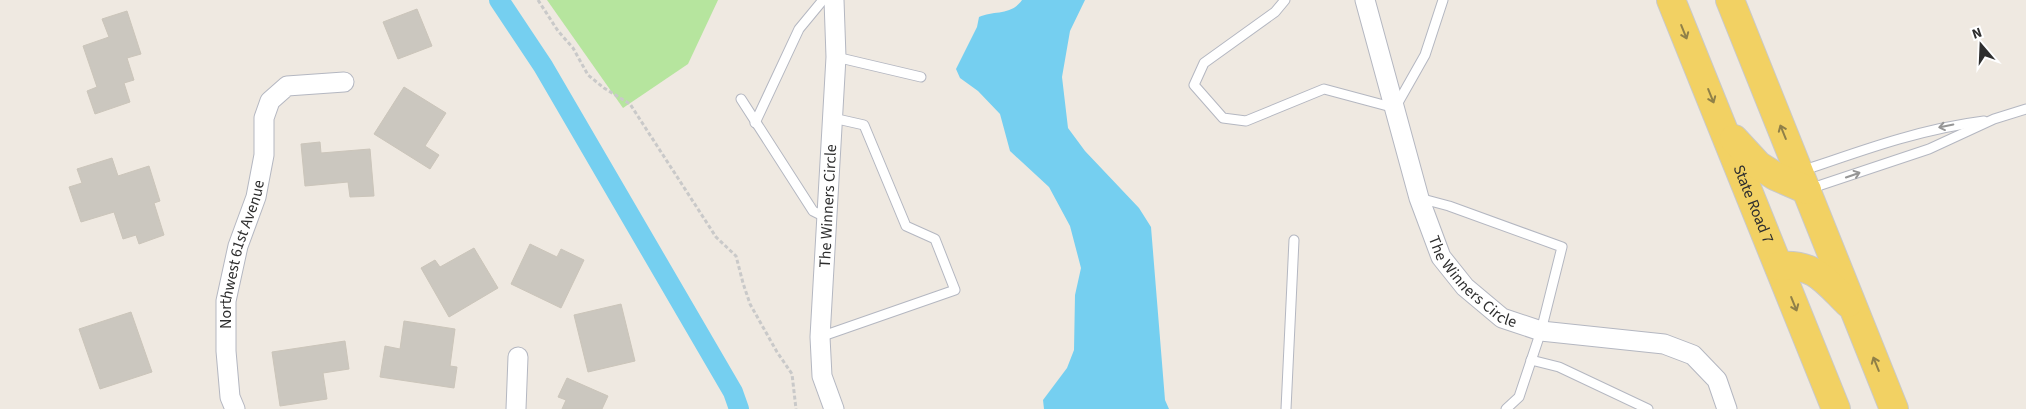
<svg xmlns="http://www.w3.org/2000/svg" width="2026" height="409" viewBox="0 0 2026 409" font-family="'Source Sans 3',sans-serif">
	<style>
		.green { fill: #b6e59e }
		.water { fill: #75cff0 }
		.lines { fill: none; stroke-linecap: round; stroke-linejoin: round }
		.canal { stroke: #75cff0; stroke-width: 20 }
		.building { fill: #cbc7bf; stroke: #cbc5ba }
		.lane-casing { stroke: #b4b7c1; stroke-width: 11 }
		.street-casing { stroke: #b4b7c1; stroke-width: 21 }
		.primary-casing { stroke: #c9c9c9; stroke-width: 30 }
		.path { stroke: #c9c9c9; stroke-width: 3; stroke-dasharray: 4 2.5; stroke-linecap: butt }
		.lane { stroke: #fff; stroke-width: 9 }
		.street { stroke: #fff; stroke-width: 19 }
		.primary { stroke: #f2d163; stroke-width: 28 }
		.oneway { stroke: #908048 }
		.oneway2 { stroke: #969696 }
		.labels { text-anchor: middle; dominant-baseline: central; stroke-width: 4.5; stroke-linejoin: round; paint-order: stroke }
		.street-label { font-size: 16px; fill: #2e2e2e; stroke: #fff }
	</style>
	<rect width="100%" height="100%" fill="#efe9e1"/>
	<path class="green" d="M547 0H718L688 64 623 108Z"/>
	<path class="water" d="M1022 0H1085L1070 31 1062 77 1068 128 1085 151 1139 208 1151 227 1165 400 1169 409H1044L1043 400 1067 368 1074 350 1075 295 1081 268 1070 226 1049 187 1010 151 1000 114 978 91 960 78 956 69 977 27 979 17C994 10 1011 16 1022 0Z"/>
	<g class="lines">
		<path class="canal" d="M499 0 543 66 733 392 739 409"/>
	</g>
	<g class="building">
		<path d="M417 9 432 46 398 59 383 22Z"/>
		<path d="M127 11 141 54 127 58 134 80 124 83 130 102 95 114 87 91 97 87 83 46 109 37 102 19Z"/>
		<path d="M404 87 446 113 425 146 439 155 430 169 374 134Z"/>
		<path d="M320 142 321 153 370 149 374 196 350 197 348 182 305 186 301 144Z"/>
		<path d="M112 158 118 176 149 166 160 201 154 203 164 235 139 244 136 235 123 239 114 212 81 222 69 187 82 183 77 169Z"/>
		<path d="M530 244 557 257 561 249 584 260 561 308 511 284Z"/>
		<path d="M474 248 498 288 449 317 421 268 435 260 440 267Z"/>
		<path d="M621 304 635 361 588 372 574 315Z"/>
		<path d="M131 312 152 372 100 389 79 329Z"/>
		<path d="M404 321 455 329 450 366 457 367 454 388 380 377 385 346 400 349Z"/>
		<path d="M345 341 349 369 323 373 327 399 280 406 272 352Z"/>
		<path d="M567 378 608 396 602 409H562L566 400 558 397Z"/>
	</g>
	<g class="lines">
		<g class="lane-casing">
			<g id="lane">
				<path d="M1285 0 1275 12 1204 63 1194 85 1223 118 1246 121 1324 89 1395 108 1425 55 1443 0"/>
				<path d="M836 57 921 77"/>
				<path d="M741 99 813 211 827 218"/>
				<path d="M755 123 799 29 823 0"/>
				<path d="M1802 171C1863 150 1920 129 1984 121"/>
				<path d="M1809 189 1929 149 1994 119 2026 109"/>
				<path d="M1419 198 1449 206 1562 247 1541 331 1519 397 1506 409"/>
				<path d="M820 337 955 290 935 239 906 226 864 125 833 118"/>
				<path d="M1531 360 1559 367 1648 409"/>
				<path d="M1286 409 1294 240"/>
			</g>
		</g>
		<g class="street-casing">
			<g id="street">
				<path d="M834 0 836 57 820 337 822 376 834 409"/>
				<path id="s1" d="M1365 0 1419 198 1441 257 1465 287 1502 318 1541 331 1664 344 1693 355 1717 380 1727 409"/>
				<path id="s2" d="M235 409 230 397 226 351V301L238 246 256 197 264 155V118L270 101 287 86 344 82"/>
				<path d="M516 409 518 357"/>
			</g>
		</g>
		<g class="primary-casing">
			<g id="primary">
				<path id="s3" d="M1671 0 1836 409"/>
				<path d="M1730 0 1894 409"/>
				<path d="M1734 139 1758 165 1775 176 1807 190"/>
				<path d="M1779 266C1814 263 1825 280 1848 303"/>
			</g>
		</g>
		<path class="path" d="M538 0 558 31 573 48 588 75 604 88 630 104 716 237 736 256 743 283 750 304 777 352 792 374 796 409"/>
		<use href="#lane" class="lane"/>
		<use href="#street" class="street"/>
		<use href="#primary" class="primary"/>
	</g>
	<defs><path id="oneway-shaft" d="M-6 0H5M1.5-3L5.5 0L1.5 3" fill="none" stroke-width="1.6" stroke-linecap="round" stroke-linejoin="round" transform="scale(1.25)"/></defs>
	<g class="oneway">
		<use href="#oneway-shaft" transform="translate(1684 32) rotate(68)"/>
		<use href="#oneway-shaft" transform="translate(1711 96) rotate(68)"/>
		<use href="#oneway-shaft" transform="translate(1783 132) rotate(-112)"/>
		<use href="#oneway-shaft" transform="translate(1794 304) rotate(68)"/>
		<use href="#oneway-shaft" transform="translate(1876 364) rotate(-112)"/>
	</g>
	<g class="oneway2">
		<use href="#oneway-shaft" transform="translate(1946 126) rotate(168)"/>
		<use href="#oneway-shaft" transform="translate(1853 175) rotate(-19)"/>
	</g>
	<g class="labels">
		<g class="street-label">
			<text stroke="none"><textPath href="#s3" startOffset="220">State Road 7</textPath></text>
			<text transform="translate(828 206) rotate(-87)">The Winners Circle</text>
			<text stroke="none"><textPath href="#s2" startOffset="158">Northwest 61st Avenue</textPath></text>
			<text stroke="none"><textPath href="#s1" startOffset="308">The Winners Circle</textPath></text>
		</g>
	</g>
	<g transform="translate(1981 45) rotate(341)" stroke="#ffffff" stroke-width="4" paint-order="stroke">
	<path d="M0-4L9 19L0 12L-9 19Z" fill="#2e2e2e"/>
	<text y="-8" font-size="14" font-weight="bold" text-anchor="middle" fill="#2e2e2e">N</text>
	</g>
</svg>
